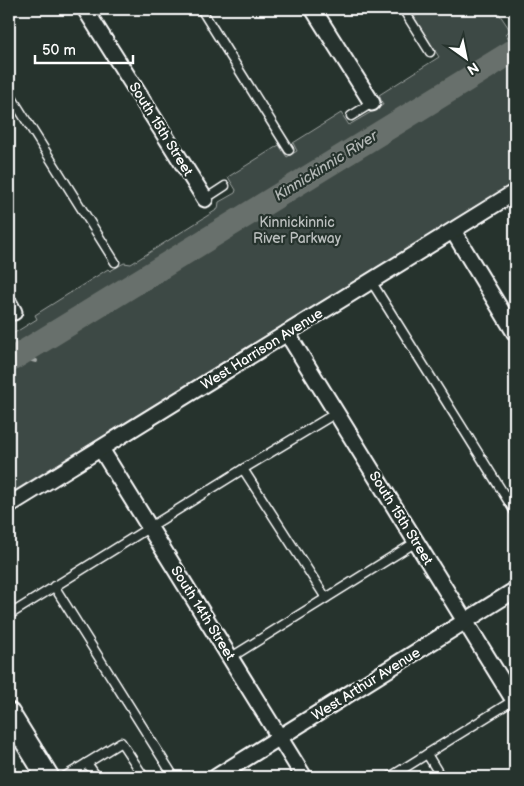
<svg xmlns="http://www.w3.org/2000/svg" width="524" height="786" viewBox="0 0 524 786" font-family="'Balsamiq Sans',sans-serif">
	<style>
		.green { fill: #3e4944; stroke: #9ea4a2 }
		.lines { fill: none; stroke-linecap: round; stroke-linejoin: round }
		.stream { stroke: #a4a9a7; stroke-width: 4 }
		.river { stroke: #67706c; stroke-width: 24 }
		.lane-casing { stroke: #fff; stroke-width: 11 }
		.street-casing { stroke: #fff; stroke-width: 19 }
		.secondary-casing { stroke: #fff; stroke-width: 25 }
		.lane { stroke: #26332d; stroke-width: 8 }
		.street { stroke: #26332d; stroke-width: 15 }
		.secondary { stroke: #26332d; stroke-width: 21 }
		.labels { text-anchor: middle; dominant-baseline: central; stroke-width: 4.5; stroke-linejoin: round; paint-order: stroke }
		.street-label { font-size: 14px; fill: #fff; stroke: #26332d }
		.park-label { font-size: 14px; fill: #bbbfbe; stroke: #26332d }
		.water-label { font-size: 15px; font-style: italic; fill: #b3b8b6; stroke: #26332d }
	</style>
	<rect width="100%" height="100%" fill="#26332d"/>
	<filter id="ink" filterUnits="userSpaceOnUse"><feTurbulence type="fractalNoise" baseFrequency=".02" numOctaves="2"/><feDisplacementMap in="SourceGraphic" scale="10" xChannelSelector="R" yChannelSelector="G"/><feConvolveMatrix kernelMatrix="1 2 1 2 8 2 1 2 1" color-interpolation-filters="sRGB"/></filter>
	<g filter="url(#ink)">
		<path class="green" d="M426 9H496L510 30 506 34 515 49V182L9 494V332L11 335 37 319 35 315 108 269 110 271 124 263 131 264 218 209 219 202 235 193 236 190 228 177 279 145 287 157 297 151 293 143 341 113 349 125 383 105 379 95 439 57 414 17Z"/>
		<g class="lines">
			<path class="stream" d="M17 356 36 361"/>
			<path class="river" d="M9 361 515 50"/>
			<g class="lane-casing">
				<g id="lane">
					<path d="M201 9 289 150"/>
					<path d="M403 9 430 52"/>
					<path d="M9 93 115 262"/>
					<path d="M351 116 372 103"/>
					<path d="M205 199 225 186"/>
					<path d="M371 281 515 512"/>
					<path d="M243 469 326 598"/>
					<path d="M54 586 174 777"/>
					<path d="M9 615 243 469 336 413"/>
					<path d="M230 658 416 542"/>
					<path d="M427 754 441 777"/>
					<path d="M64 777 87 763"/>
					<path d="M97 777 87 763 121 742 144 777"/>
					<path d="M390 777 514 700"/>
				</g>
			</g>
			<g class="street-casing">
				<g id="street">
					<path d="M85 9 205 199"/>
					<path d="M313 9 372 103"/>
					<path d="M453 231 515 333"/>
					<path d="M9 303 14 312"/>
					<path d="M287 333 515 702"/>
					<path d="M101 449 304 777"/>
					<path d="M9 505 515 192"/>
					<path d="M216 777 515 590"/>
				</g>
			</g>
			<g class="secondary-casing">
				<path id="secondary" d="M9 714 48 777"/>
			</g>
			<use href="#lane" class="lane"/>
			<use href="#street" class="street"/>
			<use href="#secondary" class="secondary"/>
		</g>
	</g>
	<g class="labels">
		<g class="street-label">
			<text transform="translate(161 129) rotate(58)">South 15th Street</text>
			<text transform="translate(262 349) rotate(-32)">West Harrison Avenue</text>
			<text transform="translate(401 518) rotate(58)">South 15th Street</text>
			<text transform="translate(203 613) rotate(58)">South 14th Street</text>
			<text transform="translate(366 684) rotate(-32)">West Arthur Avenue</text>
		</g>
		<g class="park-label">
			<text x="297" y="222">Kinnickinnic<tspan x="297" dy="16">River Parkway</tspan></text>
		</g>
		<g class="water-label">
			<text transform="translate(326 166) rotate(-32)">Kinnickinnic River</text>
		</g>
	</g>
	<rect width="524" height="786" fill="none" stroke="#26332d" stroke-width="30"/>
	<rect x="15" y="15" width="494" height="756" fill="none" stroke="#fff" stroke-width="2" filter="url(#ink)"/>
	<g transform="translate(466 58) rotate(147)" stroke="#26332d" stroke-width="4" paint-order="stroke">
	<path d="M0-4L9 19L0 12L-9 19Z" fill="#ffffff"/>
	<text y="-8" font-size="14" font-weight="bold" text-anchor="middle" fill="#ffffff">N</text>
	</g>
	<path d="M35 55v8h98v-8" fill="none" stroke="#ffffff" stroke-width="2.5"/>
	<text x="42" y="55" font-size="15" fill="#ffffff" stroke="#26332d" stroke-width="4" paint-order="stroke">50 m</text>
</svg>
